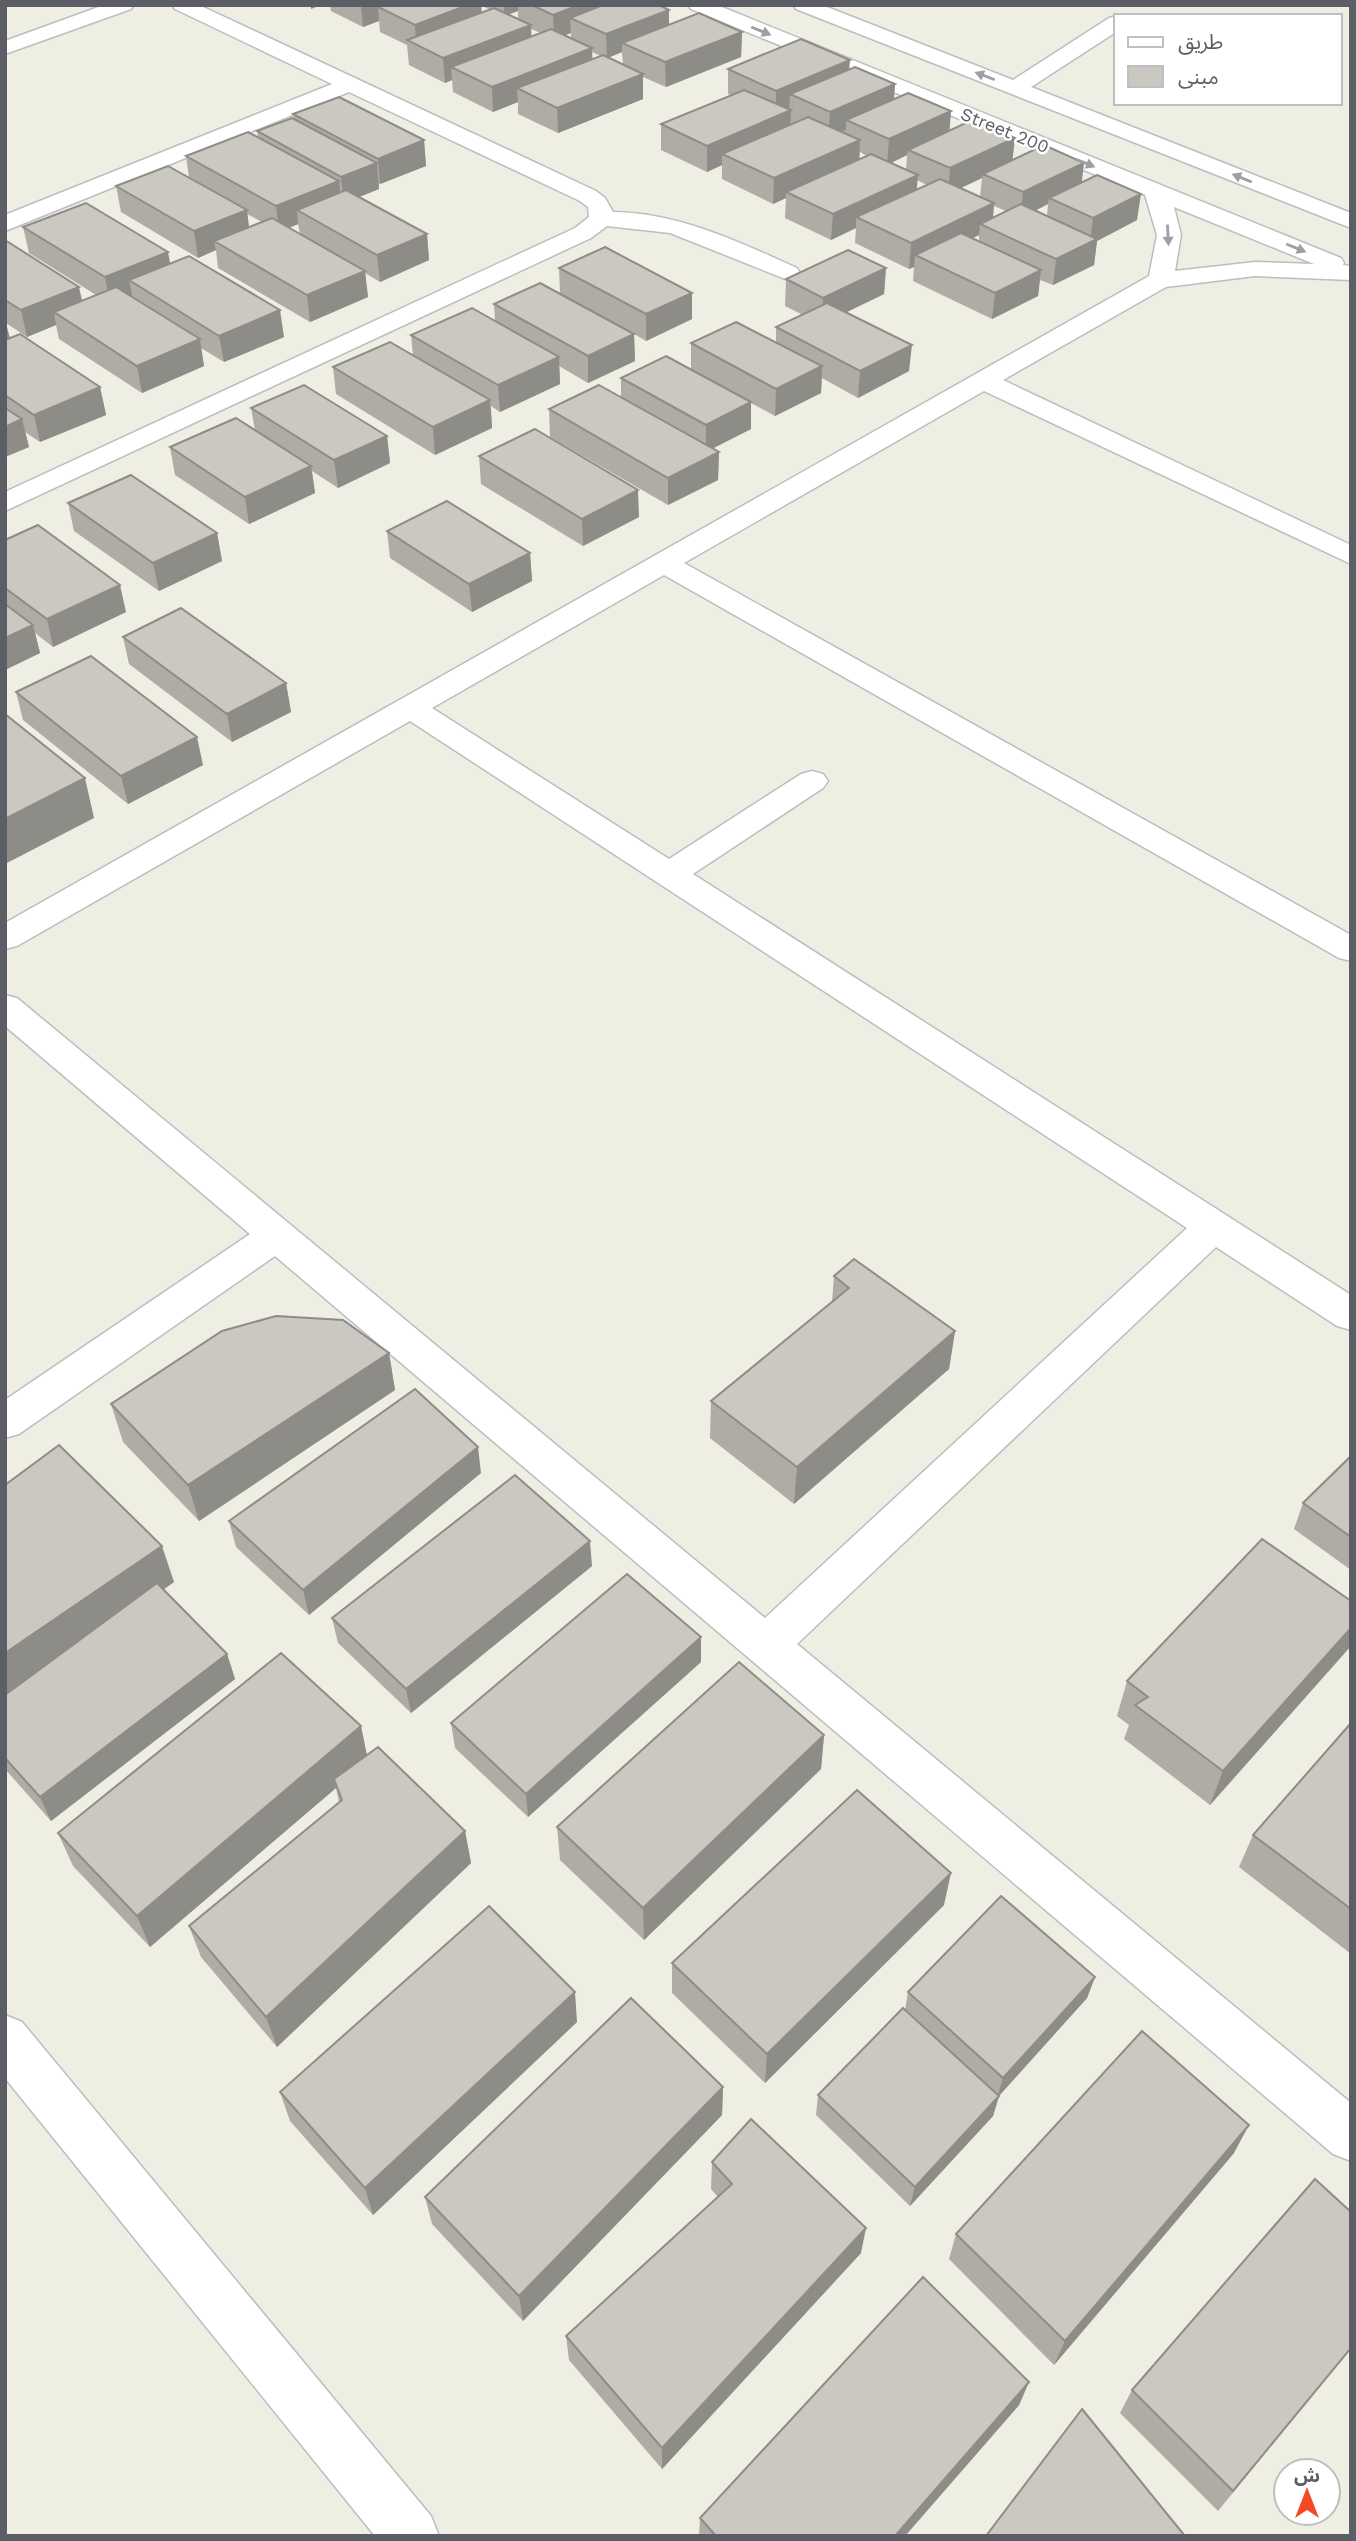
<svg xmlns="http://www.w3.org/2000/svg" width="1356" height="2541" viewBox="0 0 1356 2541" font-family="'Work Sans','Noto Sans Arabic',sans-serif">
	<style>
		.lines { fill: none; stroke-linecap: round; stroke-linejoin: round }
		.minor-casing { stroke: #bbbdc3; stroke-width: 3 }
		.minor { fill: #fff; fill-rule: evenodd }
		.wall { fill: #aeaca5; fill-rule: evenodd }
		.shaded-wall { fill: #8d8c86 }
		.building { fill: #cac8c0; stroke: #8d8c86; stroke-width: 2 }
		.oneway { fill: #9d9fa3 }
		.labels { text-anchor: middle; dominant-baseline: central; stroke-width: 5; stroke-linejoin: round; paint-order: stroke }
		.far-street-label { font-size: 18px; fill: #5b5f65; stroke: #fff }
	</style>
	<rect width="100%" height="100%" fill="#efeee3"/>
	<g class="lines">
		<g class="minor-casing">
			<g id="minor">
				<path d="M104 5H134L131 9 5 54V41Z"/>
				<path d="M172 5H199L596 191 605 198 613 212C679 213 737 241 797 268L800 273 797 278 788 280 670 233 607 226 591 238 5 511V492L575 228 589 217 588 207 580 201 349 92 5 231V215L332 84 175 9Z"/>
				<path d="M688 5H717L1341 258 1344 263 1343 265 1351 266V280L1255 276 1166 287 1003 380 1351 545V564L984 391 684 563 1351 935V961L1339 958 664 575 432 708 669 859 801 774 812 771 823 774 828 781 823 788 693 874 1351 1295V1330L1337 1326 1216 1247 797 1644 1351 2103V2161L1333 2154 275 1256 19 1434 5 1438V1400L250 1234 5 1026V995L17 998 765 1618 1187 1228 410 721 17 946 5 949V923L1149 276 1157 235 1145 195 691 9ZM1174 207 1314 264 1255 262 1175 271 1181 235Z"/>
				<path d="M793 5H822L1013 80 1109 18 1116 16V32L1031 87 1351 213V228L796 9Z"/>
				<path d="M5 2015 22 2022 431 2516 439 2536H375L5 2078Z"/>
			</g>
		</g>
		<use href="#minor" class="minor"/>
	</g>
	<g class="wall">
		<path d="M330 5H659L669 25 742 32 741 57 666 87 643 77V99L558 133 518 114V102L493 112 453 92 452 80 445 83 409 65 407 45 380 32 379 21 363 27 331 11ZM481 5 490 10 482 13ZM518 11V20L508 15ZM531 29 541 33 531 37ZM571 33V38L565 35ZM592 52 601 56 592 59ZM622 52 623 64 608 58Z"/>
		<path d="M728 69H849L895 84 894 100 951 111 949 131 1015 138 1012 160 1084 163 1081 183 1137 220 1097 241 1094 265 1053 285 1040 280 1038 296 992 319 913 281 914 267 909 269 855 243 856 228 831 240 785 218 786 198 773 204 722 179V165L707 172 661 150V124L731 95 728 94ZM860 152 867 156 859 159ZM907 155 906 170 891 163ZM982 178 980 197 961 188ZM917 180 927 185 916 189ZM1048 204 1047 216 1035 211ZM994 206 1006 211 993 218ZM979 235V241L973 238Z"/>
		<path d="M293 114 424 140 426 166 380 184 379 183V189L359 197 427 234 429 260 380 282 365 273 368 297 310 322 218 268 216 250 198 258 121 212 116 186 189 178 186 156 258 137 257 131 294 119ZM247 214 262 222 249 227ZM298 224 300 234 289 228Z"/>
		<path d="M23 227 170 264 284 337 224 362 201 348 204 366 142 393 59 339 56 325 27 337 6 323 5 340V240L82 301 96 295 29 253Z"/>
		<path d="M559 268 692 293V319L646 341 634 334 635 361 588 383 559 366 560 384 500 412 491 406 492 428 435 455 336 394 333 367 413 356 411 335 495 321 494 304 560 294Z"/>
		<path d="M886 268 884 294 847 312 909 371 858 398 822 378 821 393 775 416 751 403V429L712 448 719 452 718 480 668 505 550 437 549 409 621 398V378L691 369V343L776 342V327L803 315 785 306 786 279Z"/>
		<path d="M5 340 100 387 106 415 40 442 25 432 29 447 5 457Z"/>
		<path d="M251 408 387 436 390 463 338 488 312 471 315 493 249 524 175 475 170 447 255 430Z"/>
		<path d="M479 456 639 517 583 546 481 484Z"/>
		<path d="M68 503 217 533 222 561 159 591 74 531Z"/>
		<path d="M387 531 530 553 532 581 472 612 390 558Z"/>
		<path d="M5 540 126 612 53 647 35 633 40 653 5 670Z"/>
		<path d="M123 637 286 683 291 712 232 742 129 664Z"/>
		<path d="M16 692 203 765 128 804 23 720Z"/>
		<path d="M834 1276 955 1331 949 1369 794 1504 710 1438 711 1401 832 1302Z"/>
		<path d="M389 1353 395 1390 199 1521 123 1442 111 1404Z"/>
		<path d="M1351 1456V1570L1294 1529 1303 1503Z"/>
		<path d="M481 1473 309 1615 236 1547 229 1521Z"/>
		<path d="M5 1485 174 1582 163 1590 227 1654 235 1679 51 1821 5 1769Z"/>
		<path d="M592 1566 411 1713 338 1643 332 1618Z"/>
		<path d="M1351 1601 1350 1647 1210 1805 1124 1739 1129 1725 1117 1716 1127 1681Z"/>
		<path d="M701 1662 528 1817 455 1748 451 1723Z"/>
		<path d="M1351 1723V1954L1239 1867 1253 1835Z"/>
		<path d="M824 1735 821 1769 644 1940 560 1860 557 1827Z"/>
		<path d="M367 1755 465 1831 471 1863 277 2047 201 1957 189 1926 339 1802 336 1788 150 1947 73 1866 58 1833Z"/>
		<path d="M944 1905 765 2083 672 1993V1963Z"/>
		<path d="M1095 1977 1087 1998 999 2096 993 2116 910 2206 816 2115 818 2095 905 2010 908 1992Z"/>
		<path d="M577 2022 373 2215 290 2121 280 2092Z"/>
		<path d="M723 2087 722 2115 523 2321 432 2224 425 2197Z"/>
		<path d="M1234 2153 1054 2365 949 2259 956 2234Z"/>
		<path d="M712 2162 861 2253 662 2469 569 2360 566 2336 718 2197 711 2189Z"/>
		<path d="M1351 2348 1218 2511 1120 2413 1132 2390Z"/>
		<path d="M1029 2382 1019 2405 905 2536H699L700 2518Z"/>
	</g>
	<g class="shaded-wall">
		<path d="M311 5H321L311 9Z"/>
		<path d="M361 5H424L378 7 379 21 363 27Z"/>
		<path d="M468 5H481L482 25 416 45 415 25Z"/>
		<path d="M504 5H518V11L504 16Z"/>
		<path d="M579 5H630L570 18 571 33 554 39 553 15Z"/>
		<path d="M669 10V34L622 43V52L607 58 606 34Z"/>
		<path d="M531 25 532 50 451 67 452 80 445 83 443 58Z"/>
		<path d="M742 32 741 57 666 87 665 62Z"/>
		<path d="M592 48 593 73 517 88 518 102 493 112 492 87Z"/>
		<path d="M850 60 848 85 790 94 789 110 776 116V91Z"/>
		<path d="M643 74V99L558 133 557 108Z"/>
		<path d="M895 84 893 109 846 120V130L828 137 830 112Z"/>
		<path d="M791 110 790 136 722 154V165L707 172V146Z"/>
		<path d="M951 111 949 137 908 150 907 155 887 165 889 139Z"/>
		<path d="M1015 138 1012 164 983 174 982 178 948 194 950 168Z"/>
		<path d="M424 140 426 166 380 184 378 159Z"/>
		<path d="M860 140 859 166 786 192V198L773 204 774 178Z"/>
		<path d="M377 163 379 189 344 203 341 177Z"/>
		<path d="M1084 163 1081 188 1049 198 1048 204 1020 218 1023 192Z"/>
		<path d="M918 175 916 200 856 217V228L831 240 833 214Z"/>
		<path d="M339 181 342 207 297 210 298 224 279 232 276 206Z"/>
		<path d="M1141 194 1137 220 1097 241 1094 265 1053 285 1056 259 1090 242 1093 218Z"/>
		<path d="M994 203 992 229 980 224 979 235 927 260 915 255 914 267 909 269 911 243Z"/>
		<path d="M247 210 250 236 214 241 216 250 198 258 194 231Z"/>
		<path d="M427 234 429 260 380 282 377 255Z"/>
		<path d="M168 252 173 279 129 280 132 295 110 304 105 277Z"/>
		<path d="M886 268 884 294 822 324 823 298Z"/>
		<path d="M1041 270 1038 296 992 319 995 293Z"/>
		<path d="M365 271 368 297 310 322 307 295Z"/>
		<path d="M79 287 85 314 54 312 56 325 27 337 21 310Z"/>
		<path d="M692 293V319L646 341V314Z"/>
		<path d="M280 310 284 337 224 362 219 336Z"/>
		<path d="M5 320 10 338 5 340Z"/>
		<path d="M634 334 635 361 588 383V356Z"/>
		<path d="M200 339 204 366 142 393 137 366Z"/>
		<path d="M912 345 909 371 858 398 860 371Z"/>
		<path d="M559 357 560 384 500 412 498 385Z"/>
		<path d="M822 366 821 393 775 416 776 389Z"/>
		<path d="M100 387 106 415 40 442 34 415Z"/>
		<path d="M490 400 492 428 435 455 433 427Z"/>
		<path d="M751 402V429L706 452V425Z"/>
		<path d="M22 419 29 447 5 457V427Z"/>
		<path d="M387 436 390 463 338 488 334 460Z"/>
		<path d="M719 452 718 480 668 505V478Z"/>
		<path d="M311 466 315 493 249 524 245 497Z"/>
		<path d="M638 490 639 517 583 546 582 519Z"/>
		<path d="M217 533 222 561 159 591 153 563Z"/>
		<path d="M530 553 532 581 472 612 469 584Z"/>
		<path d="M120 585 126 612 53 647 47 619Z"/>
		<path d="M33 625 40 653 5 670V638Z"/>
		<path d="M286 683 291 712 232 742 227 714Z"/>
		<path d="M197 737 203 765 128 804 121 776Z"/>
		<path d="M85 778 94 818 5 864V819Z"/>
		<path d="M955 1331 949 1369 794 1504 797 1467Z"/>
		<path d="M389 1353 395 1390 199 1521 188 1485Z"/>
		<path d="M478 1447 481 1473 309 1615 303 1590Z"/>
		<path d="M590 1541 592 1566 411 1713 406 1689Z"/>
		<path d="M162 1546 174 1582 5 1699V1653Z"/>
		<path d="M1351 1628 1350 1647 1210 1805 1223 1771Z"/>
		<path d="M701 1637V1662L528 1817 526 1794Z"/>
		<path d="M227 1654 235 1679 51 1821 40 1797Z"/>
		<path d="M361 1726 368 1760 334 1779 336 1788 150 1947 137 1916Z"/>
		<path d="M824 1735 821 1769 644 1940 643 1908Z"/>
		<path d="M465 1831 471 1863 277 2047 266 2017Z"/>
		<path d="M951 1873 944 1905 765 2083 767 2054Z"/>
		<path d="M1095 1977 1087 1998 997 2098 1003 2078Z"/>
		<path d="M575 1992 577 2022 373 2215 365 2188Z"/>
		<path d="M723 2087 722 2115 523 2321 519 2296Z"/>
		<path d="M999 2096 993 2116 910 2206 915 2187Z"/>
		<path d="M1249 2125 1234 2153 1054 2365 1065 2341Z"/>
		<path d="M866 2228 861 2253 662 2469V2448Z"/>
		<path d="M1029 2382 1019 2405 905 2536H895Z"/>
	</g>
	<g class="building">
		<path d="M384 5H468L415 25 378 7Z"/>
		<path d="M532 5H579L553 15Z"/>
		<path d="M603 5H659L669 10 606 34 570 18Z"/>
		<path d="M494 8 531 25 443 58 407 40Z"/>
		<path d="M699 13 742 32 665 62 622 43Z"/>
		<path d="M551 29 592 48 492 87 451 67Z"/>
		<path d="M801 39 850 60 776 91 728 69Z"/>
		<path d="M603 55 643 74 557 108 517 88Z"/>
		<path d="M855 67 895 84 830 112 790 94Z"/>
		<path d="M744 90 791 110 707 146 661 124Z"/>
		<path d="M908 93 951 111 889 139 846 120Z"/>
		<path d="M339 97 424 140 378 159 293 114Z"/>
		<path d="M808 117 860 140 774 178 722 154Z"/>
		<path d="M292 118 377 163 341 177 257 131Z"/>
		<path d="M972 120 1015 138 950 168 908 150Z"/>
		<path d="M248 132 339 181 276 206 186 156Z"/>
		<path d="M1044 145 1084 163 1023 192 983 174Z"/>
		<path d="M871 154 918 175 833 214 786 192Z"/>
		<path d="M168 166 247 210 194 231 116 186Z"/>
		<path d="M1097 175 1141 194 1093 218 1049 198Z"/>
		<path d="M940 179 994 203 911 243 856 217Z"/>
		<path d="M346 190 427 234 377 255 297 210Z"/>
		<path d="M86 203 168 252 105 277 23 227Z"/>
		<path d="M1021 204 1097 239 1056 259 980 224Z"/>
		<path d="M272 218 365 271 307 295 214 241Z"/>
		<path d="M961 233 1041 270 995 293 915 255Z"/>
		<path d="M5 240 79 287 21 310 5 300Z"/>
		<path d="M605 247 692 293 646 314 559 268Z"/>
		<path d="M848 250 886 268 823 298 786 279Z"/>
		<path d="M189 256 280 310 219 336 129 280Z"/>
		<path d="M540 283 634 334 588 356 494 304Z"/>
		<path d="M116 287 200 339 137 366 54 312Z"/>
		<path d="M827 303 912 345 860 371 776 327Z"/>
		<path d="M472 308 559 357 498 385 411 335Z"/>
		<path d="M736 322 822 366 776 389 691 343Z"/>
		<path d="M20 334 100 387 34 415 5 395V340Z"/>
		<path d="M390 342 490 400 433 427 333 367Z"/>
		<path d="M666 356 751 402 706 425 621 378Z"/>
		<path d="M304 385 387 436 334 460 251 408Z"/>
		<path d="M599 385 719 452 668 478 549 409Z"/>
		<path d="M5 408 22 419 5 427Z"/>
		<path d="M236 418 311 466 245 497 170 447Z"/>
		<path d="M535 429 638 490 582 519 479 456Z"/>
		<path d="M131 475 217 533 153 563 68 503Z"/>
		<path d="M447 501 530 553 469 584 387 531Z"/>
		<path d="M38 525 120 585 47 619 5 588V540Z"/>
		<path d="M5 604 33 625 5 638Z"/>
		<path d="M181 608 286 683 227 714 123 637Z"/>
		<path d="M91 656 197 737 121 776 16 692Z"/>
		<path d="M5 714 85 778 5 819Z"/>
		<path d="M854 1259 955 1331 797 1467 711 1401 849 1288 834 1276Z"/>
		<path d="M276 1316 343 1320 389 1353 188 1485 111 1404 222 1331Z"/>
		<path d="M415 1389 478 1447 303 1590 229 1521Z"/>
		<path d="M59 1445 162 1546 5 1653V1485Z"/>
		<path d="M1351 1456V1537L1303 1503Z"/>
		<path d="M515 1475 590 1541 406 1689 332 1618Z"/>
		<path d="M1262 1539 1351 1601V1628L1223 1771 1135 1705 1148 1697 1127 1681Z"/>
		<path d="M627 1574 701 1637 526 1794 451 1723Z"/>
		<path d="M157 1583 227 1654 40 1797 5 1758V1695Z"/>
		<path d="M281 1653 361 1726 137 1916 58 1833Z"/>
		<path d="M739 1662 824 1735 643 1908 557 1827Z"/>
		<path d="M1351 1723V1909L1253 1835Z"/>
		<path d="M378 1747 465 1831 266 2017 189 1926 342 1800 334 1779Z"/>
		<path d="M857 1790 951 1873 767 2054 672 1963Z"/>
		<path d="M1001 1896 1095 1977 1003 2078 908 1992Z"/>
		<path d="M489 1906 575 1992 365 2188 280 2092Z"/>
		<path d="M631 1998 723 2087 519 2296 425 2197Z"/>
		<path d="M903 2008 999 2096 915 2187 818 2095Z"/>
		<path d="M1142 2031 1249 2125 1065 2341 956 2234Z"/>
		<path d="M751 2119 866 2228 662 2448 566 2336 732 2184 712 2162Z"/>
		<path d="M1315 2179 1351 2212V2348L1233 2491 1132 2390Z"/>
		<path d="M923 2277 1029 2382 895 2536H716L700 2518Z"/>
		<path d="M1082 2409 1185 2536H986Z"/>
	</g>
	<defs><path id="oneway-solid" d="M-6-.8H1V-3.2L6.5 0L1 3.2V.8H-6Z" transform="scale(1.75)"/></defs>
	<g class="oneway">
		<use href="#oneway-solid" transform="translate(761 31) rotate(22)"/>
		<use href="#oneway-solid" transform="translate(985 76) rotate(-159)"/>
		<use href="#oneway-solid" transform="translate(1085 163) rotate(22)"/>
		<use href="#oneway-solid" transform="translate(1242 178) rotate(-158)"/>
		<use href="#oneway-solid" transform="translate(1168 235) rotate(87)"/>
		<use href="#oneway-solid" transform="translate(1296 248) rotate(22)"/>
	</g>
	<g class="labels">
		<g class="far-street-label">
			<text transform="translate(1005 130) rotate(22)">Street 200</text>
		</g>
	</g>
	<rect width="1356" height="2541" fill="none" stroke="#5b5f65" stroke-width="14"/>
	<rect x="1114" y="14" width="228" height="91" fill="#ffffff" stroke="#bdbfc1" stroke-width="2"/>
	<rect x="1128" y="37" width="35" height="10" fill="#ffffff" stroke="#bdbfc1" stroke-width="2"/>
	<text x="1178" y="49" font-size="21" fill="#5b5f65">طريق</text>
	<rect x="1128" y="66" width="35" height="21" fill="#cac8c0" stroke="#bdbfc1" stroke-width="2"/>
	<text x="1178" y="84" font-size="21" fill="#5b5f65">مبنى</text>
	<g transform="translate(1307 2492)"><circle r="33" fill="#ffffff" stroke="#bdbfc1" stroke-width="2"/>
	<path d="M0-5L12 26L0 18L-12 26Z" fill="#f44924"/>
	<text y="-10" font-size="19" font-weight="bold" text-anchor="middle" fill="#5b5f65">ش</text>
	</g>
</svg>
